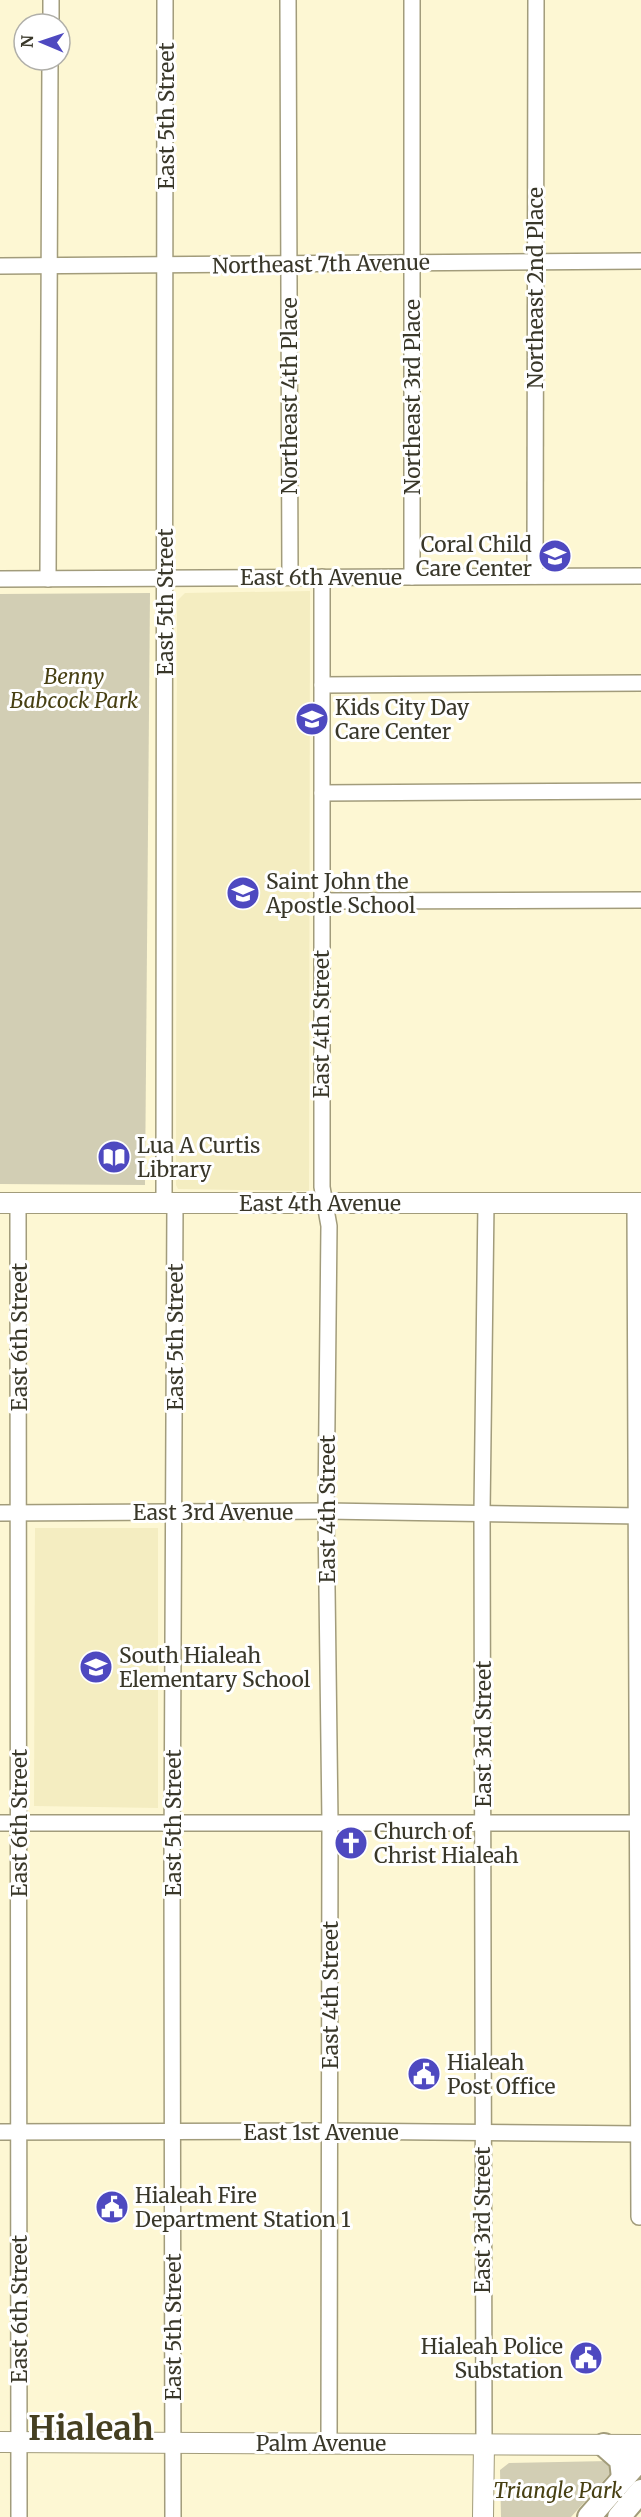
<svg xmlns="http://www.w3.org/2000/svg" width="641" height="2517" viewBox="0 0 641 2517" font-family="Merriweather,serif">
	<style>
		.built { fill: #f4edc1 }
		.green { fill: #d2ceb4 }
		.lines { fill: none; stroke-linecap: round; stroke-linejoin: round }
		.minor-casing { stroke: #a29c7b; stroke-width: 18 }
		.major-casing { stroke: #a29c7b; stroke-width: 22 }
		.highway-casing { stroke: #a29c7b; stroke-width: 26 }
		.minor { stroke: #fff; stroke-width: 15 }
		.major { stroke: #fff; stroke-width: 20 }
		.highway { stroke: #fff; stroke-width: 22 }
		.labels { text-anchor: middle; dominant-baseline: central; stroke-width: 6; stroke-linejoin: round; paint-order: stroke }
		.street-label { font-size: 21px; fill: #393729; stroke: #fff }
		.poi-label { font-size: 21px; fill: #393729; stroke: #fff; text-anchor: start }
		.park-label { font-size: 21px; font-style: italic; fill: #484013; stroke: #fff }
		.town-label { font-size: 33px; font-weight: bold; fill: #453f21; stroke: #fff }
	</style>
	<rect width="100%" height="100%" fill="#fdf7d3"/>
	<g class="built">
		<path d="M310 591 309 1191 178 1189 176 1185 177 601 185 593Z"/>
		<path d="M35 1528H158V1808L34 1806Z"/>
	</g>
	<g class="green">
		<path d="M150 593 145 1185 0 1184V594Z"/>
		<path d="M609 2461 614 2469 571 2517H501L500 2470 509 2463Z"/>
	</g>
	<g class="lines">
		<g class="minor-casing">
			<g id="minor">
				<path d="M288 0 290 577"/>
				<path d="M412 0V577"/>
				<path d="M51 24V0"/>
				<path d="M0 266 641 261"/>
				<path d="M535 576 536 0"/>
				<path d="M322 577V1187L329 1226 326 1511 330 1822 329 2442"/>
				<path d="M0 579 641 576"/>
				<path d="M48 579 50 60"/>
				<path d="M322 685 641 683"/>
				<path d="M322 793 641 791"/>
				<path d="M321 901 641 900"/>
				<path d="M18 1203 19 2517"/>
				<path d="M164 1203 165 0"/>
				<path d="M635 1203 639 2217"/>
				<path d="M0 1513 326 1511 641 1516"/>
				<path d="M0 1823H641"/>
				<path d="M0 2132 330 2131 641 2134"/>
				<path d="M484 2444 482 1512 486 1203"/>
				<path d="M173 2517 172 1864 175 1203"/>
			</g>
		</g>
		<g class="major-casing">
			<g id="major">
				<path d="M0 1203H641"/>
				<path d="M0 2442 641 2445"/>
				<path d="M483 2517 484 2444"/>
			</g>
		</g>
		<g class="highway-casing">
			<g id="highway">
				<path d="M604 2445 621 2460 623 2478"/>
				<path d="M589 2517 641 2458"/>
				<path d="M619 2517 641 2491"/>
			</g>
		</g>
		<use href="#minor" class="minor"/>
		<use href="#major" class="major"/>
		<use href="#highway" class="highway"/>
	</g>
	<defs>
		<g id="school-disc" transform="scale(1.725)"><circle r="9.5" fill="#4e49c0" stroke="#fff"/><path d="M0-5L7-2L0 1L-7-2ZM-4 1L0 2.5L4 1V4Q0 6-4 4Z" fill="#fff"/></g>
		<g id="library-disc" transform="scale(1.725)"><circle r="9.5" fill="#4e49c0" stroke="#fff"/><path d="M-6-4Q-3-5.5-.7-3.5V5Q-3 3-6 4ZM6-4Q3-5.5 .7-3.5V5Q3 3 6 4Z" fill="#fff"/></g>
		<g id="church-disc" transform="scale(1.725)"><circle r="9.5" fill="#4e49c0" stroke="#fff"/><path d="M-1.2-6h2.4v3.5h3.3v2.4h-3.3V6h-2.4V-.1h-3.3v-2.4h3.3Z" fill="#fff"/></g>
		<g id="civic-disc" transform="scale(1.725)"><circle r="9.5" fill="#4e49c0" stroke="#fff"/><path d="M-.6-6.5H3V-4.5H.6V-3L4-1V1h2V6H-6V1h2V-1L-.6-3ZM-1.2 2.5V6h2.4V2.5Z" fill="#fff"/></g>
	</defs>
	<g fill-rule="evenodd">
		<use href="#school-disc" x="555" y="556"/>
		<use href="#school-disc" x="312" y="719"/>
		<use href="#school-disc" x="243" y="893"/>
		<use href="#library-disc" x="114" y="1157"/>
		<use href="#school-disc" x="96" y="1667"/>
		<use href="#church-disc" x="351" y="1843"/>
		<use href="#civic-disc" x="424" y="2074"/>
		<use href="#civic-disc" x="112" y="2207"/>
		<use href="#civic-disc" x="586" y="2358"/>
	</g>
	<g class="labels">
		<g class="street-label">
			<text transform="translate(166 116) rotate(-90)">East 5th Street</text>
			<text transform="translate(321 264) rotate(-1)">Northeast 7th Avenue</text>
			<text transform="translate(535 288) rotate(-90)">Northeast 2nd Place</text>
			<text transform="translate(289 396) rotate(-90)">Northeast 4th Place</text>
			<text transform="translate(412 397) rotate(-90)">Northeast 3rd Place</text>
			<text x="321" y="577">East 6th Avenue</text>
			<text transform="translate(165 602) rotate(-90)">East 5th Street</text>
			<text transform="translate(321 1024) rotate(-90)">East 4th Street</text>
			<text x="320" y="1203">East 4th Avenue</text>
			<text transform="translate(19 1337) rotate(-90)">East 6th Street</text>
			<text transform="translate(175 1337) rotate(-90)">East 5th Street</text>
			<text transform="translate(327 1509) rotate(-90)">East 4th Street</text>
			<text x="213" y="1512">East 3rd Avenue</text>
			<text transform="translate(483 1734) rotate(-90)">East 3rd Street</text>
			<text transform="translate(19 1823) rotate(-90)">East 6th Street</text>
			<text transform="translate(173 1823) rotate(-90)">East 5th Street</text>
			<text transform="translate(330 1995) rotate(-90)">East 4th Street</text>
			<text x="321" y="2132">East 1st Avenue</text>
			<text transform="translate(482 2220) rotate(-90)">East 3rd Street</text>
			<text transform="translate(19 2309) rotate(-90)">East 6th Street</text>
			<text transform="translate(173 2327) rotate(-90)">East 5th Street</text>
			<text x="321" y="2443">Palm Avenue</text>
		</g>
		<g class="poi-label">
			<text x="532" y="544" text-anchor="end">Coral Child<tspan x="532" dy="24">Care Center</tspan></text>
			<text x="335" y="707">Kids City Day<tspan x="335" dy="24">Care Center</tspan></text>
			<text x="266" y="881">Saint John the<tspan x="266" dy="24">Apostle School</tspan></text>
			<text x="137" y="1145">Lua A Curtis<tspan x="137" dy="24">Library</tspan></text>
			<text x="119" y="1655">South Hialeah<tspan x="119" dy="24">Elementary School</tspan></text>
			<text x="374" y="1831">Church of<tspan x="374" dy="24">Christ Hialeah</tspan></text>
			<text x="447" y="2062">Hialeah<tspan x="447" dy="24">Post Office</tspan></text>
			<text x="135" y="2195">Hialeah Fire<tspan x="135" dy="24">Department Station 1</tspan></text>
			<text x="563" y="2346" text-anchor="end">Hialeah Police<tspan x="563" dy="24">Substation</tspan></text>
		</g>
		<g class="park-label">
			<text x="74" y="676">Benny<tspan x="74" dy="24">Babcock Park</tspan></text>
			<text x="558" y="2490">Triangle Park</text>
		</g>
		<g class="town-label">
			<text x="91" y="2428">Hialeah</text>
		</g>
	</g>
	<g transform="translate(42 42) rotate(272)"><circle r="28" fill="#ffffff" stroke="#b0afa9" stroke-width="1.5"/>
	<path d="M0-4.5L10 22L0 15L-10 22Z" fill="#4e49c0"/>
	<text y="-9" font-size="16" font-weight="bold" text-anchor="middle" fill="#393729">N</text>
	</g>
</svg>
